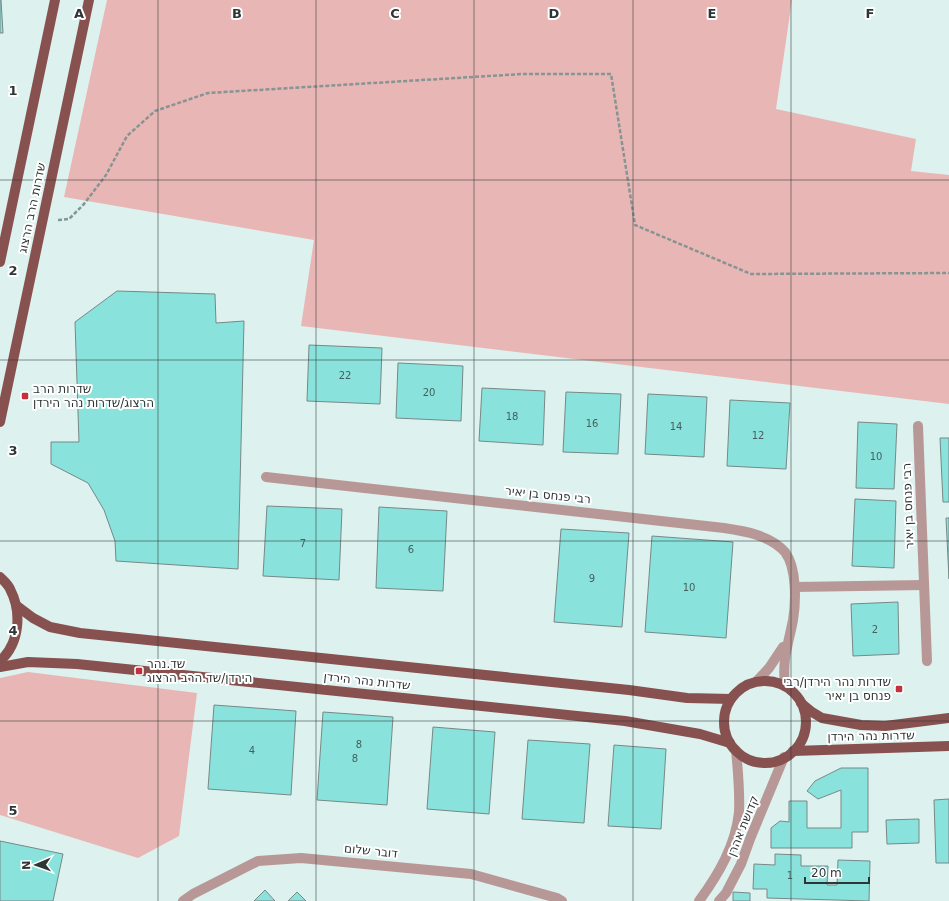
<svg xmlns="http://www.w3.org/2000/svg" width="949" height="901" viewBox="0 0 949 901" font-family="'DejaVu Sans',Heebo,sans-serif">
	<style>
		.green { fill: #e8b7b5 }
		.building { fill: #8ae2dc; stroke: #768987 }
		.lines { fill: none; stroke-linecap: round; stroke-linejoin: round }
		.path { stroke: #869493; stroke-width: 2.5; stroke-dasharray: 4 2; stroke-linecap: butt }
		.minor { stroke: #b89896; stroke-width: 10 }
		.major { stroke: #875150; stroke-width: 10 }
		.grid { fill: none; stroke: #2e3635; stroke-width: 1; stroke-opacity: 0.55 }
		.poi-dot { fill: #c1313e; stroke: #fff; stroke-width: 1.5 }
		.labels { text-anchor: middle; dominant-baseline: central; stroke-width: 4; stroke-linejoin: round; paint-order: stroke }
		.number-label { font-size: 10px; fill: #45615f }
		.street-label { font-size: 12px; fill: #2e3635; stroke: #fff }
		.poi-label { font-size: 12px; fill: #2e3635; stroke: #fff; text-anchor: start }
		.grid-label { font-size: 13px; text-anchor: middle; font-weight: bold; fill: #2e3635; stroke: #fff; stroke-width: 4; stroke-linejoin: round; paint-order: stroke }
	</style>
	<rect width="100%" height="100%" fill="#ddf1ef"/>
	<g class="green">
		<path d="M107 0H792L776 109 916 139 911 171 949 175V404L301 326 314 240 64 197Z"/>
		<path d="M28 672 197 693 179 836 138 858 0 815V678Z"/>
	</g>
	<g class="building">
		<path d="M0 0H1L3 33H0Z"/>
		<path d="M117 291 215 294 216 323 244 321 238 569 116 561 115 541 104 510 88 483 51 464V442H79L75 322Z"/>
		<path d="M309 345 382 348 380 404 307 401Z"/>
		<path d="M398 363 463 366 461 421 396 418Z"/>
		<path d="M482 388 545 391 543 445 479 441Z"/>
		<path d="M566 392 621 394 618 454 563 452Z"/>
		<path d="M648 394 707 397 704 457 645 454Z"/>
		<path d="M730 400 790 403 786 469 727 466Z"/>
		<path d="M858 422 897 424 894 489 856 488Z"/>
		<path d="M940 438H949V502H943Z"/>
		<path d="M855 499 896 501 894 568 852 566Z"/>
		<path d="M267 506 342 509 339 580 263 576Z"/>
		<path d="M379 507 447 511 443 591 376 588Z"/>
		<path d="M946 518H949V579Z"/>
		<path d="M561 529 629 533 622 627 554 622Z"/>
		<path d="M652 536 733 542 726 638 645 632Z"/>
		<path d="M898 602 899 654 853 656 851 604Z"/>
		<path d="M214 705 296 711 291 795 208 789Z"/>
		<path d="M323 712 393 717 387 805 317 800Z"/>
		<path d="M433 727 495 732 489 814 427 809Z"/>
		<path d="M528 740 590 744 584 823 522 819Z"/>
		<path d="M614 745 666 749 661 829 608 826Z"/>
		<path d="M841 768H868V832H852V848H771V828L780 821 789 822V801H807V828H841V790L818 799 807 791 815 781Z"/>
		<path d="M949 799V863H936L934 800Z"/>
		<path d="M919 819V843L887 844 886 820Z"/>
		<path d="M0 841 63 854 53 901H0Z"/>
		<path d="M775 854 801 855V866H828L827 885H837L838 860 870 861 869 901 767 898V889H753L754 864 775 865Z"/>
		<path d="M265 890 275 901H254Z"/>
		<path d="M297 892 306 901H288Z"/>
		<path d="M733 892 750 893V901H733Z"/>
	</g>
	<g class="lines">
		<path class="path" d="M58 220 69 219 84 204 106 175 127 136 155 111 208 93 522 74H611L635 225 751 274 949 273"/>
		<g class="minor">
			<path d="M918 426 927 661"/>
			<path d="M266 477 724 528C744 531 770 535 785 552 797 568 796 602 793 620 788 646 782 659 785 686"/>
			<path d="M795 587 924 585"/>
			<path d="M757 681 769 668 783 647"/>
			<path d="M183 901 193 894 258 861 301 858 471 874 557 898 562 901"/>
			<path d="M699 901C718 875 736 845 739 812 740 791 738 771 736 750"/>
			<path d="M719 901 726 893 741 864 750 839 784 757"/>
		</g>
		<g class="major">
			<path d="M0 262 55 0"/>
			<path d="M0 422 89 0"/>
			<path d="M0 577C3 580 8 584 10 589 22 612 20 643 0 661"/>
			<path d="M17 606 33 618 50 627 80 633 629 690 687 698 731 699"/>
			<path d="M0 667 28 662 77 664 625 721 700 734 730 743"/>
			<circle cx="765" cy="722" r="41"/>
			<path d="M801 703 812 712 822 718 861 725 885 726 949 718"/>
			<path d="M793 751 949 746"/>
		</g>
	</g>
	<path class="grid" d="M158 0V901M316 0V901M474 0V901M633 0V901M791 0V901M0 180H949M0 360H949M0 541H949M0 721H949"/>
	<g class="poi-dot">
		<rect x="21" y="392" width="8" height="8" rx="2"/>
		<rect x="135" y="667" width="8" height="8" rx="2"/>
		<rect x="895" y="685" width="8" height="8" rx="2"/>
	</g>
	<g class="labels">
		<g class="number-label">
			<text x="345" y="375">22</text>
			<text x="429" y="392">20</text>
			<text x="512" y="416">18</text>
			<text x="592" y="423">16</text>
			<text x="676" y="426">14</text>
			<text x="758" y="435">12</text>
			<text x="876" y="456">10</text>
			<text x="303" y="543">7</text>
			<text x="411" y="549">6</text>
			<text x="592" y="578">9</text>
			<text x="689" y="587">10</text>
			<text x="875" y="629">2</text>
			<text x="359" y="744">8</text>
			<text x="252" y="750">4</text>
			<text x="355" y="758">8</text>
			<text x="790" y="875">1</text>
		</g>
		<g class="street-label">
			<text transform="translate(32 208) rotate(-78)">שדרות הרב הרצוג</text>
			<text transform="translate(548 495) rotate(6)">רבי פנחס בן יאיר</text>
			<text transform="translate(908 506) rotate(-92)">רבי פנחס בן יאיר</text>
			<text transform="translate(367 681) rotate(6)">שדרות נהר הירדן</text>
			<text transform="translate(871 736) rotate(-1)">שדרות נהר הירדן</text>
			<text transform="translate(743 826) rotate(-68)">קדושת אהרן</text>
			<text transform="translate(371 851) rotate(6)">דובר שלום</text>
		</g>
		<g class="poi-label">
			<text x="33" y="389">שדרות הרב<tspan x="33" dy="14">הרצוג/שדרות נהר הירדן</tspan></text>
			<text x="147" y="664">שד.נהר<tspan x="147" dy="14">הירדן/שד.הרב הרצוג</tspan></text>
			<text x="891" y="682" text-anchor="end">שדרות נהר הירדן/רבי<tspan x="891" dy="14">פנחס בן יאיר</tspan></text>
		</g>
	</g>
	<g class="grid-label">
		<text x="79" y="18">A</text>
		<text x="237" y="18">B</text>
		<text x="395" y="18">C</text>
		<text x="554" y="18">D</text>
		<text x="712" y="18">E</text>
		<text x="870" y="18">F</text>
		<text x="13" y="95">1</text>
		<text x="13" y="275">2</text>
		<text x="13" y="455">3</text>
		<text x="13" y="635">4</text>
		<text x="13" y="815">5</text>
	</g>
	<g transform="translate(36 865) rotate(268)" stroke="#ffffff" stroke-width="3" paint-order="stroke">
	<path d="M0-3L7 15L0 10L-7 15Z" fill="#2e3635"/>
	<text y="-6" font-size="11" font-weight="bold" text-anchor="middle" fill="#2e3635">N</text>
	</g>
	<path d="M805 877v6h64v-6" fill="none" stroke="#2e3635" stroke-width="2"/>
	<text x="811" y="877" font-size="12" fill="#2e3635" stroke="#ffffff" stroke-width="3" paint-order="stroke">20 m</text>
</svg>
